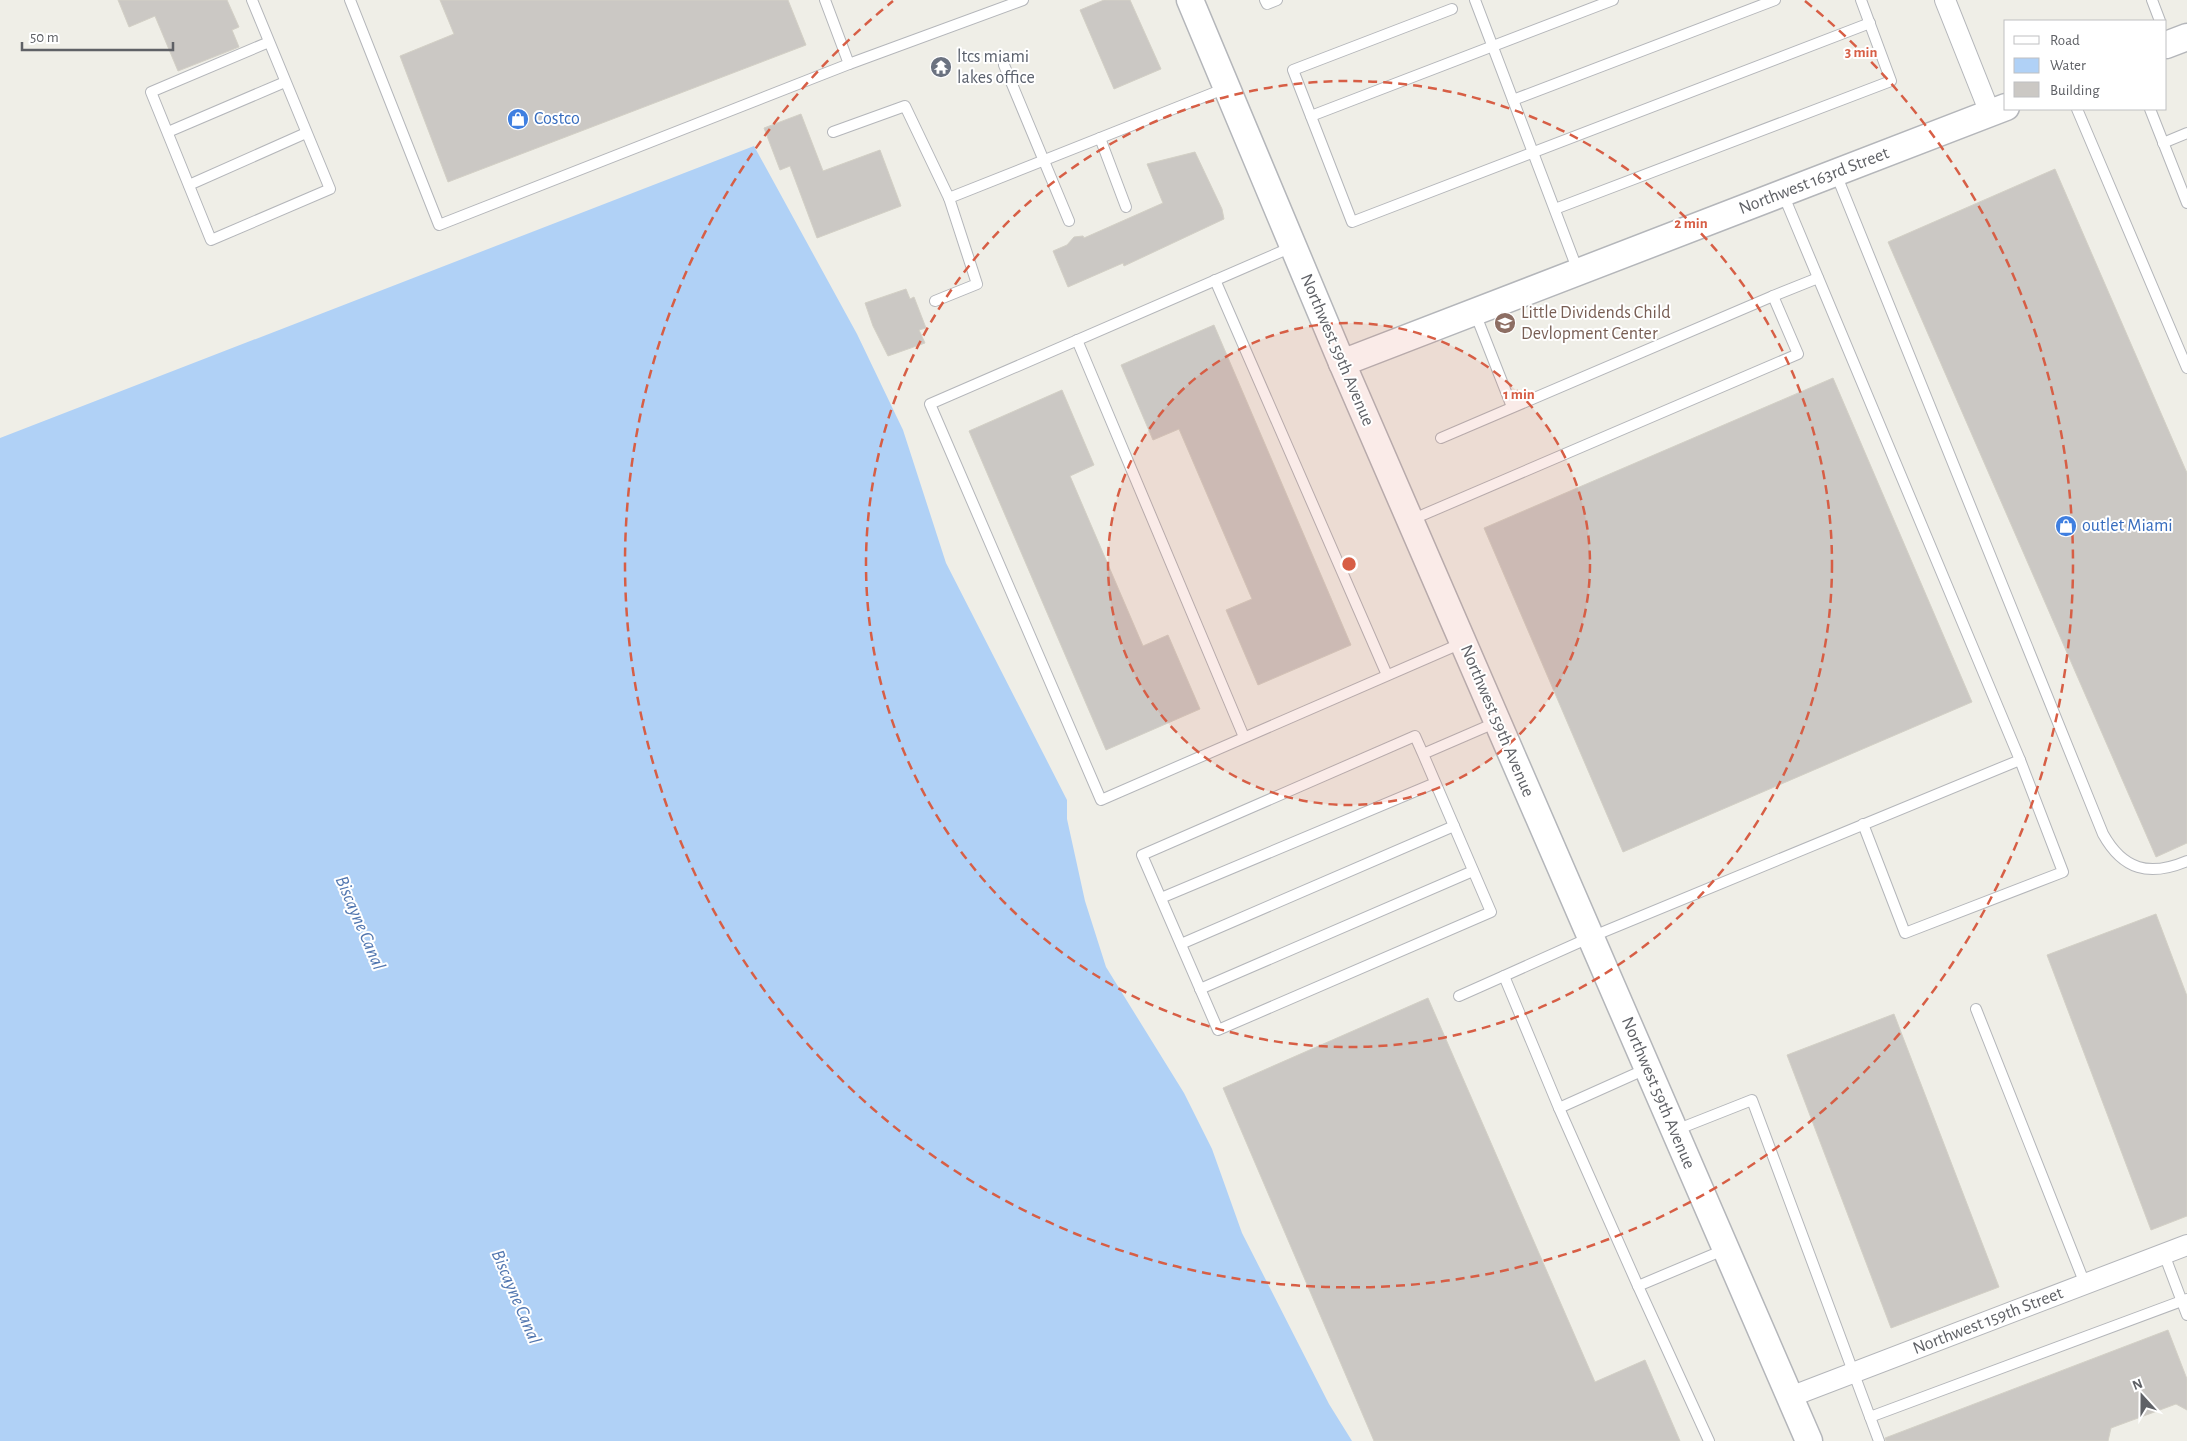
<svg xmlns="http://www.w3.org/2000/svg" width="2187" height="1441" viewBox="0 0 2187 1441" font-family="'Alegreya Sans',sans-serif">
	<style>
		.water { fill: #b0d1f6 }
		.building { fill: #cbc8c4; stroke: #d3d0c6 }
		.lines { fill: none; stroke-linecap: round; stroke-linejoin: round }
		.service-casing { stroke: #b4b6ba; stroke-width: 12 }
		.minor-casing { stroke: #b4b6ba; stroke-width: 22 }
		.tertiary-casing { stroke: #b4b6ba; stroke-width: 29 }
		.service { stroke: #fff; stroke-width: 10 }
		.minor { stroke: #fff; stroke-width: 20 }
		.tertiary { stroke: #fff; stroke-width: 26 }
		.ring { fill: none; stroke: #d75e45; stroke-width: 2.5; stroke-dasharray: 9 6 }
		.labels { text-anchor: middle; dominant-baseline: central; stroke-width: 4; stroke-linejoin: round; paint-order: stroke }
		.worship-label { font-size: 18px; fill: #5b616d; stroke: #fff; text-anchor: start }
		.shop-label { font-size: 18px; fill: #366cbe; stroke: #fff; text-anchor: start }
		.street-label { font-size: 18px; fill: #5f6166; stroke: #fff }
		.education-label { font-size: 18px; fill: #785e54; stroke: #fff; text-anchor: start }
		.water-label { font-size: 19px; font-style: italic; fill: #5277b0; stroke: #fff }
		.centre { fill: #d75e45; stroke: #fff; stroke-width: 2.5 }
		.ring-label { font-size: 15px; text-anchor: middle; font-weight: bold; fill: #d75e45; stroke: #fff; stroke-width: 4; stroke-linejoin: round; paint-order: stroke }
	</style>
	<rect width="100%" height="100%" fill="#efeee7"/>
	<path class="water" d="M754 146 857 334 903 430 946 563 1067 800V819L1085 901 1106 967 1184 1093 1212 1149 1242 1233 1329 1404 1352 1441H0V438Z"/>
	<g class="building">
		<path d="M118 0H227L239 27 232 30 239 47 178 71 155 16 129 27Z"/>
		<path d="M440 0H788L806 45 448 182 400 56 454 34Z"/>
		<path d="M1104 0H1130L1161 69 1114 89 1080 10Z"/>
		<path d="M801 114 823 171 880 150 901 206 817 238 790 166 780 170 764 128Z"/>
		<path d="M1195 152 1222 209 1224 219 1124 266 1123 263 1068 287 1053 251 1067 245 1074 237 1083 236 1084 238 1163 203 1147 164Z"/>
		<path d="M2055 169 2187 473V843L2156 857 1888 242Z"/>
		<path d="M906 289 910 299 914 297 926 328 919 330 925 343 888 356 873 326 865 303Z"/>
		<path d="M1214 325 1351 645 1258 685 1226 610 1252 599 1179 429 1153 440 1121 365Z"/>
		<path d="M1833 378 1972 702 1623 852 1484 528Z"/>
		<path d="M1062 390 1094 465 1070 476 1143 646 1168 635 1200 709 1106 750 969 431Z"/>
		<path d="M2156 914 2187 996V1216L2151 1230 2047 955Z"/>
		<path d="M1428 998 1595 1382 1645 1360 1680 1441H1374L1223 1088Z"/>
		<path d="M1894 1014 1999 1287 1891 1328 1787 1055Z"/>
		<path d="M2168 1330 2187 1379V1410L2176 1404 2111 1428 2108 1441H1886L1885 1438Z"/>
	</g>
	<g class="lines">
		<g class="service-casing">
			<g id="service">
				<path d="M252 0C278 63 304 126 330 189L211 240 151 92 269 42"/>
				<path d="M350 0 439 225 849 64"/>
				<path d="M825 0 849 64 1023 0"/>
				<path d="M1265 0 1267 4 1277 0"/>
				<path d="M1475 0 1578 271"/>
				<path d="M2152 0 2160 21"/>
				<path d="M1452 9 1293 70 1352 222 1870 23"/>
				<path d="M1004 65 1069 221"/>
				<path d="M1513 100 1775 0"/>
				<path d="M2077 109 2187 368"/>
				<path d="M2150 109 2187 203"/>
				<path d="M1311 116 1613 0"/>
				<path d="M168 132 285 82"/>
				<path d="M833 132 905 106 949 198 1226 88"/>
				<path d="M1100 138 1126 207"/>
				<path d="M2163 143 2187 133"/>
				<path d="M1836 174 2103 834C2123 870 2149 877 2187 861"/>
				<path d="M189 185 306 133"/>
				<path d="M1555 209 1891 81 1861 0"/>
				<path d="M1292 247 930 404 1101 800 1462 643"/>
				<path d="M1215 280 1387 675"/>
				<path d="M1773 296 1818 278"/>
				<path d="M935 301 977 284 949 198"/>
				<path d="M1475 313 1512 407"/>
				<path d="M1077 340 1244 737"/>
				<path d="M1411 520 1798 354 1773 296 1441 438"/>
				<path d="M1423 754 1415 736 1142 855 1218 1030 1491 912 1423 754 1497 722"/>
				<path d="M1863 824 1905 933 2063 872 2020 760"/>
				<path d="M1161 898 1435 783"/>
				<path d="M1181 944 1454 826"/>
				<path d="M1200 989 1473 871"/>
				<path d="M1459 996 1504 976"/>
				<path d="M1976 1009 2085 1284"/>
				<path d="M1559 1108 1646 1069"/>
				<path d="M1676 1130 1752 1100 1870 1417 2187 1299"/>
				<path d="M1726 1249 1638 1286 1559 1108 1504 976 1591 937 2020 760 1783 194"/>
				<path d="M2164 1254 2187 1315"/>
				<path d="M1638 1286 1709 1441"/>
				<path d="M1870 1417 1879 1441"/>
			</g>
		</g>
		<g class="minor-casing">
			<g id="minor">
				<path d="M1945 0 1990 113"/>
				<path d="M1790 1397 2187 1245"/>
			</g>
		</g>
		<g class="tertiary-casing">
			<g id="tertiary">
				<path d="M1190 0 1342 363 1809 1441"/>
				<path d="M2166 45 2187 37"/>
				<path d="M1342 363 2006 107"/>
			</g>
		</g>
		<use href="#service" class="service"/>
		<use href="#minor" class="minor"/>
		<use href="#tertiary" class="tertiary"/>
	</g>
	<circle cx="1349" cy="564" r="241" fill="#d75e45" fill-opacity=".12"/>
	<g class="ring">
		<circle cx="1349" cy="564" r="241"/>
		<circle cx="1349" cy="564" r="483"/>
		<path d="M1805 1A724 724 0 1 1 893 1"/>
	</g>
	<defs>
		<g id="temple-disc" transform="scale(1.125)"><circle r="9.5" fill="#6b7280" stroke="#fff"/><path d="M0-6L5-2H3V0L6.5 2.5H4V6H1.5V3h-3V6H-4V2.5H-6.5L-3 0V-2H-5Z" fill="#fff"/></g>
		<g id="shop-disc" transform="scale(1.125)"><circle r="9.5" fill="#3f7fe0" stroke="#fff"/><path d="M-5-2.5h2.3a2.7 3.5 0 0 1 5.4 0H5L5.5 6h-11ZM-1.5-2.5h3a1.5 2.3 0 0 0-3 0Z" fill="#fff"/></g>
		<g id="school-disc" transform="scale(1.125)"><circle r="9.5" fill="#8d6e63" stroke="#fff"/><path d="M0-5L7-2L0 1L-7-2ZM-4 1L0 2.5L4 1V4Q0 6-4 4Z" fill="#fff"/></g>
	</defs>
	<g fill-rule="evenodd">
		<use href="#temple-disc" x="941" y="67"/>
		<use href="#shop-disc" x="518" y="119"/>
		<use href="#school-disc" x="1505" y="323"/>
		<use href="#shop-disc" x="2066" y="526"/>
	</g>
	<g class="labels">
		<g class="worship-label">
			<text x="957" y="57">ltcs miami<tspan x="957" dy="21">lakes office</tspan></text>
		</g>
		<g class="shop-label">
			<text x="534" y="119">Costco</text>
			<text x="2082" y="526">outlet Miami</text>
		</g>
		<g class="street-label">
			<text transform="translate(1814 181) rotate(-21)">Northwest 163rd Street</text>
			<text transform="translate(1337 350) rotate(67)">Northwest 59th Avenue</text>
			<text transform="translate(1497 721) rotate(67)">Northwest 59th Avenue</text>
			<text transform="translate(1658 1093) rotate(67)">Northwest 59th Avenue</text>
			<text transform="translate(1988 1321) rotate(-21)">Northwest 159th Street</text>
		</g>
		<g class="education-label">
			<text x="1521" y="313">Little Dividends Child<tspan x="1521" dy="21">Devlopment Center</tspan></text>
		</g>
		<g class="water-label">
			<text transform="translate(360 923) rotate(67)">Biscayne Canal</text>
			<text transform="translate(516 1297) rotate(67)">Biscayne Canal</text>
		</g>
	</g>
	<circle cx="1349" cy="564" r="8" class="centre"/>
	<g class="ring-label">
		<text x="1861" y="57">3 min</text>
		<text x="1691" y="228">2 min</text>
		<text x="1519" y="399">1 min</text>
	</g>
	<rect x="2004" y="20" width="162" height="90" fill="#ffffff" stroke="#bfc0c2"/>
	<rect x="2014" y="36" width="25" height="8" fill="#ffffff" stroke="#bfc0c2"/>
	<text x="2050" y="45" font-size="15" fill="#5f6166">Road</text>
	<rect x="2014" y="58" width="25" height="15" fill="#b0d1f6" stroke="#bfc0c2"/>
	<text x="2050" y="70" font-size="15" fill="#5f6166">Water</text>
	<rect x="2014" y="82" width="25" height="15" fill="#cbc8c4" stroke="#bfc0c2"/>
	<text x="2050" y="95" font-size="15" fill="#5f6166">Building</text>
	<g transform="translate(2142 1396) rotate(339)" stroke="#ffffff" stroke-width="4" paint-order="stroke">
	<path d="M0-4L9 19L0 12L-9 19Z" fill="#5f6166"/>
	<text y="-8" font-size="14" font-weight="bold" text-anchor="middle" fill="#5f6166">N</text>
	</g>
	<path d="M22 42v8h151v-8" fill="none" stroke="#5f6166" stroke-width="2.5"/>
	<text x="30" y="42" font-size="15" fill="#5f6166" stroke="#ffffff" stroke-width="4" paint-order="stroke">50 m</text>
</svg>
